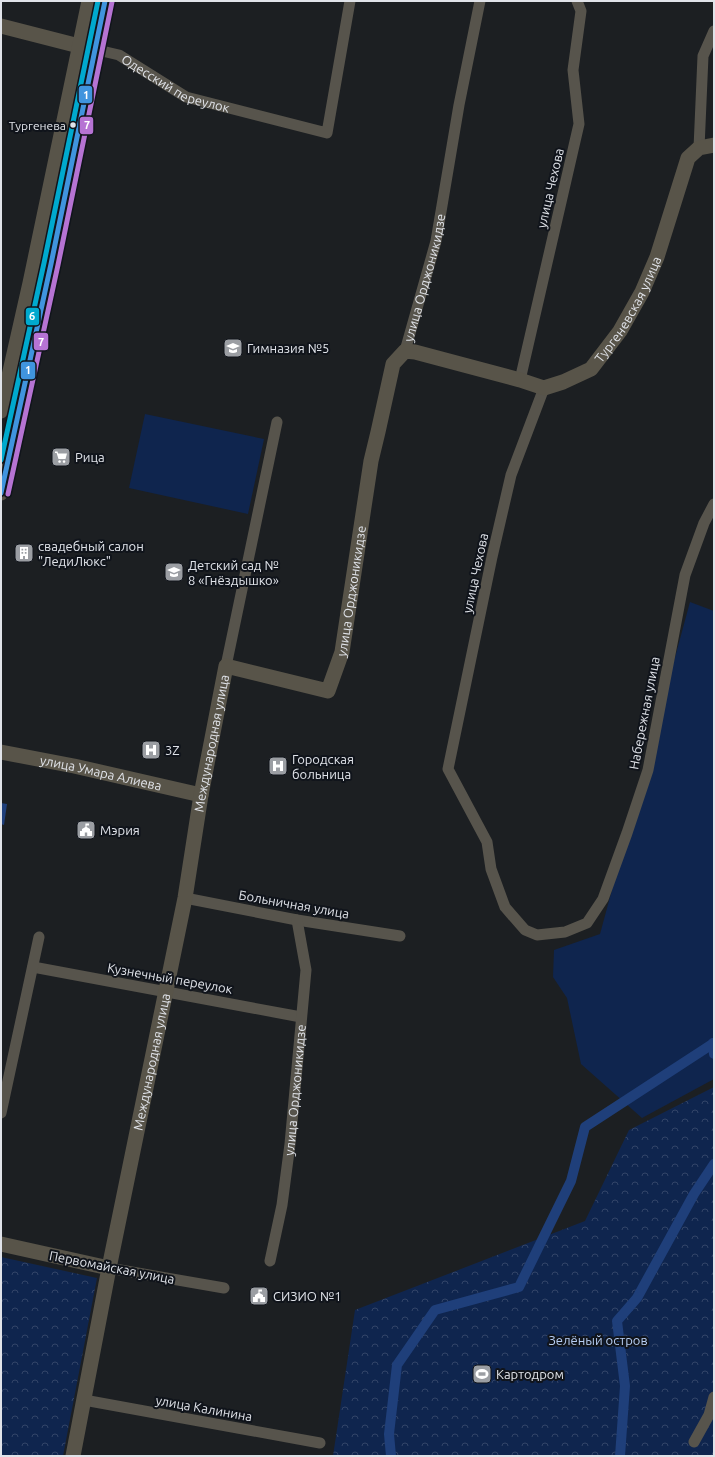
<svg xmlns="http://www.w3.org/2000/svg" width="715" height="1457" viewBox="0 0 715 1457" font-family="Ubuntu,sans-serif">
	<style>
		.grass { fill: #0f254e }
		.forest { fill: url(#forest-crowns) }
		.water { fill: #1f3f7a }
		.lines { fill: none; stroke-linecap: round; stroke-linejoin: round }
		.canal { stroke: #1f3f7a; stroke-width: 10 }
		.street { stroke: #57544c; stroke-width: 11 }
		.secondary { stroke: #585449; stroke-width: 15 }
		.bus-1-casing { stroke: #10141b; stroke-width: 8 }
		.bus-2-casing { stroke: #10141b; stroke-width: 8 }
		.bus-3-casing { stroke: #10141b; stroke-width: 8 }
		.bus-1 { stroke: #4094de; stroke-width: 5 }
		.bus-2 { stroke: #b673d3; stroke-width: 5 }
		.bus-3 { stroke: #00a9ce; stroke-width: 5 }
		.bus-dot { fill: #e0e3e9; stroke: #10141b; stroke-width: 1.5 }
		.labels { text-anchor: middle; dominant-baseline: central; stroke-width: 4; stroke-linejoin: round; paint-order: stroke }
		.bus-label { font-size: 12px; fill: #e0e3e9; stroke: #10141b; text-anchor: end }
		.street-label { font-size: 13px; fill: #e0e3e9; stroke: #10141b }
		.poi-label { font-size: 13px; fill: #e0e3e9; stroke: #10141b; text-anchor: start }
		.park-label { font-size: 13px; fill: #b6cdf3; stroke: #10141b }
		.line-badge { stroke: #10141b; stroke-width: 1.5 }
		.badge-label { font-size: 11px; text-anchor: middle; font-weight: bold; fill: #fff }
	</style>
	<defs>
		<pattern id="forest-crowns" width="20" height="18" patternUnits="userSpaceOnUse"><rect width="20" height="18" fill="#0f254e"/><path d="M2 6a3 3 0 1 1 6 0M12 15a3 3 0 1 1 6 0" fill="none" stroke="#324468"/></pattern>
	</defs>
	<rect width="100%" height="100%" fill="#1c1f22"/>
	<g class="grass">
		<path d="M145 414 264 439 248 514 129 488Z"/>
		<path d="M690 602 714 611V1079L642 1118 581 1064 567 998 553 977 554 950 600 934Z"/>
	</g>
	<g class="forest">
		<path d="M714 1087V1456H333L355 1310 585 1221 629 1130Z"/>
		<path d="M1 1257 97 1278 63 1456H1Z"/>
	</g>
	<path class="water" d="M1 803 7 804 4 825 1 824Z"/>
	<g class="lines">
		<g class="canal">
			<path d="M713 1043 714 1054"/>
			<path d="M391 1456 389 1434 397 1365 435 1310 519 1287 571 1181 585 1127 714 1043"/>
			<path d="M620 1456 625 1386 617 1321 637 1298 694 1194 714 1164"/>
		</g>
		<g class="street">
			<path id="s1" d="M89 48 119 55 186 97 327 133 350 1"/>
			<path d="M699 148 703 56 714 31"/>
			<path id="s2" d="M405 351 436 241 459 105 480 1"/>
			<path d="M520 380 579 124 573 70 581 11 577 1"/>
			<path d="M544 388 511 475 492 557 448 769 487 842 491 869 505 907 525 930 537 935 565 932 587 923 603 899 627 833 648 770 685 575 704 523 714 504"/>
			<path d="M226 666 277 422"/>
			<path d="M185 898 297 920 400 936"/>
			<path d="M33 967 301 1017"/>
			<path d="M1 1113 39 937"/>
			<path id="s3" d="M270 1261 282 1205 290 1144 306 970 297 920"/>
			<path d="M109 1268 224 1288"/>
			<path d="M84 1400 320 1443"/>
			<path d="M694 1442 709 1415 714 1397"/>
		</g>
		<g class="secondary">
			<path d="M1 26 79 46"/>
			<path d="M1 411 30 283 89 1"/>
			<path d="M1 493 51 264 105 1"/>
			<path id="s4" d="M1 752 74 766 201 795"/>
			<path d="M1 1244 109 1268"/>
			<path id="s5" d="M73 1456 109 1268 185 898 201 795 226 666 328 691 342 652 371 461 378 432 393 364 405 351 415 352 520 380 544 388 563 382 591 369 620 331 642 292 657 257 688 158 699 148 714 145"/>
		</g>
		<g class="bus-1-casing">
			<path id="bus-1" d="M1 493 51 264 105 1"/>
		</g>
		<g class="bus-2-casing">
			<path id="bus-2" d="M8 494 58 265 112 2"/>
		</g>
		<g class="bus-3-casing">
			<path id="bus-3" d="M1 460 44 263 98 1"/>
		</g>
		<use href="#bus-1" class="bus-1"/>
		<use href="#bus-2" class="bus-2"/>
		<use href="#bus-3" class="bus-3"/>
	</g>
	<defs>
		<g id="school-square" transform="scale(1)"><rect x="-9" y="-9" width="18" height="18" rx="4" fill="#9b9ea3" stroke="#10141b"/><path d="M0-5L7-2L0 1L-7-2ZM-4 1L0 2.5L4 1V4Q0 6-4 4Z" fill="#fff"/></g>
		<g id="supermarket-square" transform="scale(1)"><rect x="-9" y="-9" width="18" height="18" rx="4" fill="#9b9ea3" stroke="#10141b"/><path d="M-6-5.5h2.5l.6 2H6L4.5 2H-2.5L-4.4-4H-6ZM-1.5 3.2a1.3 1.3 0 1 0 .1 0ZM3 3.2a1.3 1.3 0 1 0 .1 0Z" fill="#fff"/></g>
		<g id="building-square" transform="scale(1)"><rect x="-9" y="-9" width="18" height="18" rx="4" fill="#9b9ea3" stroke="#10141b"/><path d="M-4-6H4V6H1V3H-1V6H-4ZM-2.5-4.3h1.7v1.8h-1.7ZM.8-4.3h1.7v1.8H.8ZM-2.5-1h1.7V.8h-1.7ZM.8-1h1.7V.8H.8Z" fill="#fff"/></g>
		<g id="hospital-square" transform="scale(1)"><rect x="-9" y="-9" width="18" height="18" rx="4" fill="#9b9ea3" stroke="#10141b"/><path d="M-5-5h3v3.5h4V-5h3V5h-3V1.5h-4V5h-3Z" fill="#fff"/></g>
		<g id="civic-square" transform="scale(1)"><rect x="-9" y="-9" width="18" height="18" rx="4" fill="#9b9ea3" stroke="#10141b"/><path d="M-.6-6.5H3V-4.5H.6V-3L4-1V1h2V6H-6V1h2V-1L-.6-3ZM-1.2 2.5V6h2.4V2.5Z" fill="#fff"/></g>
		<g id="stadium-square" transform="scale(1)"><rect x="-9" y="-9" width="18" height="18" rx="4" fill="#9b9ea3" stroke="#10141b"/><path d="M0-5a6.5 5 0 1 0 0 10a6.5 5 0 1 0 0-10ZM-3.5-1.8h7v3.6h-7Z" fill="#fff"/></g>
	</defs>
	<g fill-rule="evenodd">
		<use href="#school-square" x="233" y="348"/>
		<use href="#supermarket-square" x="61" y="457"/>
		<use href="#building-square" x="24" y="553"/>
		<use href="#school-square" x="174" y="572"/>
		<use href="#hospital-square" x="151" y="750"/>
		<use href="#hospital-square" x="278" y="766"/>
		<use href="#civic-square" x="86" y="830"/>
		<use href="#civic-square" x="259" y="1296"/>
		<use href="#stadium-square" x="482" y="1374"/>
	</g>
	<circle class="bus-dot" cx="73" cy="125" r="3.5"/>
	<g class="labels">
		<g class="bus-label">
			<text x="66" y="125">Тургенева</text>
		</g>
		<g class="street-label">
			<text stroke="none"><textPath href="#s1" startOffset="95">Одесский переулок</textPath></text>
			<text transform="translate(550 188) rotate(-77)">улица Чехова</text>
			<text stroke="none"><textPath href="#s2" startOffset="76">улица Орджоникидзе</textPath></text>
			<text stroke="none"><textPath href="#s5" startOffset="1527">Тургеневская улица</textPath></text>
			<text transform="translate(475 573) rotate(-78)">улица Чехова</text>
			<text stroke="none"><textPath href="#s5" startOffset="1013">улица Орджоникидзе</textPath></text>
			<text transform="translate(644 713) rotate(-79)">Набережная улица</text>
			<text stroke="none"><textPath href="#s5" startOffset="726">Международная улица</textPath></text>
			<text stroke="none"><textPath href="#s4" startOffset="102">улица Умара Алиева</textPath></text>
			<text transform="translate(294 904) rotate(10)">Больничная улица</text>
			<text transform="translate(170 978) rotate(10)">Кузнечный переулок</text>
			<text stroke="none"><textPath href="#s5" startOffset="402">Международная улица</textPath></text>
			<text stroke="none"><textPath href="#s3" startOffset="173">улица Орджоникидзе</textPath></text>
			<text transform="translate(112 1267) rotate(11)">Первомайская улица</text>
			<text transform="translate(204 1408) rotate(10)">улица Калинина</text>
		</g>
		<g class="poi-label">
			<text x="247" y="348">Гимназия №5</text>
			<text x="75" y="457">Рица</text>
			<text x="38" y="546">свадебный салон<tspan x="38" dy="15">"ЛедиЛюкс"</tspan></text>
			<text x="188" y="565">Детский сад №<tspan x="188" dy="15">8 «Гнёздышко»</tspan></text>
			<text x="165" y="750">3Z</text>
			<text x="292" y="759">Городская<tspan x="292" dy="15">больница</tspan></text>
			<text x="100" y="830">Мэрия</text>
			<text x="273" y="1296">СИЗИО №1</text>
			<text x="496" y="1374">Картодром</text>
		</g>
		<g class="park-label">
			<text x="598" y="1340">Зелёный остров</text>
		</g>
	</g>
	<g class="line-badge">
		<rect x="78" y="85" width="15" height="19" rx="4" fill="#4094de"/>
		<rect x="79" y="116" width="15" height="19" rx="4" fill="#b673d3"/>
		<rect x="25" y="307" width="15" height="19" rx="4" fill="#00a9ce"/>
		<rect x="33" y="332" width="16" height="19" rx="4" fill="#b673d3"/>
		<rect x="20" y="361" width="16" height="19" rx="4" fill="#4094de"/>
	</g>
	<g class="badge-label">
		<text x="86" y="99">1</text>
		<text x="87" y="129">7</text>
		<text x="32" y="320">6</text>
		<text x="41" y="346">7</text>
		<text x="28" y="374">1</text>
	</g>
	<rect width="715" height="1457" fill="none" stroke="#e0e3e9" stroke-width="4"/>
</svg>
